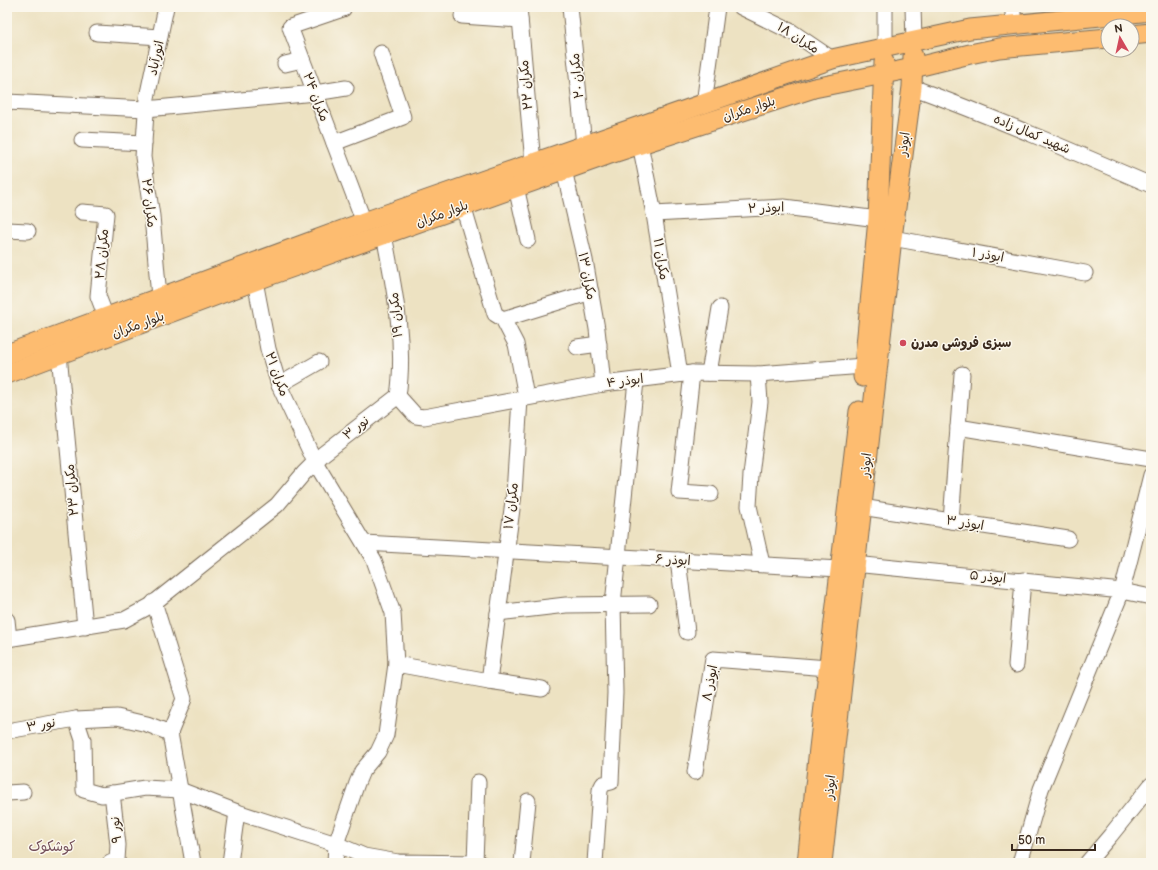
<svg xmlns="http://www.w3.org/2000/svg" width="1158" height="870" viewBox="0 0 1158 870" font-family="'Balsamiq Sans','Playpen Sans Arabic',sans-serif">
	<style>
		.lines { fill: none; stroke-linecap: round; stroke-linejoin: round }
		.minor-casing { stroke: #796a57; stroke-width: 17 }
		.major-casing { stroke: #796a57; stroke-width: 21 }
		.minor { stroke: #fff; stroke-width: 15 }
		.major { stroke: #fdbc70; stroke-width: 19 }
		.poi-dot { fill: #d1495b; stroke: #fbf7ec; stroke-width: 1.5 }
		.labels { text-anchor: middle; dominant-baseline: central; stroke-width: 3; stroke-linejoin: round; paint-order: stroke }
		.street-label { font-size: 13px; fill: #3b2a1e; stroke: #fbf7ec }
		.poi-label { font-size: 13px; font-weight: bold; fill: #3b2a1e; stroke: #fbf7ec; text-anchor: start }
		.neighbourhood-label { font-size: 14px; fill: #734e59; stroke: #fbf7ec }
	</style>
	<rect width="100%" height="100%" fill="#fbf7ec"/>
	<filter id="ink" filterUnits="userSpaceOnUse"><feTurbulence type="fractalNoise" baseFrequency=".025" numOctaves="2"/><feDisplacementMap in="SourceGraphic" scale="8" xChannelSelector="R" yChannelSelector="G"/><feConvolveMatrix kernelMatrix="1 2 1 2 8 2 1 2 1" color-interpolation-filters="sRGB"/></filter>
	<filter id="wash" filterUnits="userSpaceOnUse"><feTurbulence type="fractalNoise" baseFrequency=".012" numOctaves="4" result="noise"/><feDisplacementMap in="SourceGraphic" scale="16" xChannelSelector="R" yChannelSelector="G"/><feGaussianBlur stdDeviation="0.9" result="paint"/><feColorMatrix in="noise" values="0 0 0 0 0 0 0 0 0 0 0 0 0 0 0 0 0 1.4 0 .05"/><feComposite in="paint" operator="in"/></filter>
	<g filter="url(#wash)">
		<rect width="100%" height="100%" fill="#ede2c2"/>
	</g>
	<g filter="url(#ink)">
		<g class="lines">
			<g class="minor-casing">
				<g id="minor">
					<path d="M343 7V9L290 27 364 222"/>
					<path d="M519 7 533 163"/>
					<path d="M570 7 584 145"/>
					<path d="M741 7 792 32 832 59"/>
					<path d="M913 7 914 41"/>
					<path d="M462 16 520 20"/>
					<path d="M1013 24V7"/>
					<path d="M97 33 160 37"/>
					<path d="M885 47V7"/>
					<path d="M285 64 302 60"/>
					<path d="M912 87C993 117 1072 151 1151 185"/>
					<path d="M7 102 146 109 315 93 346 88"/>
					<path d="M704 104 717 7"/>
					<path d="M82 140 144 143"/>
					<path d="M334 143 403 117 381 53"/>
					<path d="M640 144 654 214 680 374"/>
					<path d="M564 170 585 260 597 329 603 384"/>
					<path d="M516 187 528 240"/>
					<path d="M463 206 495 314 503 319 516 344 526 397"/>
					<path d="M82 212 106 214 98 296 106 317"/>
					<path d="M654 214 784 207 878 219"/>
					<path d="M7 230 28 231"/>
					<path d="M384 235C394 287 406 343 398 396"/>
					<path d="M892 238 1085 273"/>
					<path d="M255 281 268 349 279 385 315 462 374 560 393 613 396 664 386 735 378 752 362 771 357 783 336 844 335 863"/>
					<path d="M159 297 152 216 143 157 147 98 166 7"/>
					<path d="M503 319 591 292"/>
					<path d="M577 347 599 344"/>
					<path d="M59 354 85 627"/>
					<path d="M692 373 679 492 711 494"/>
					<path d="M709 373 720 308"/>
					<path d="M758 374 760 402 751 475 749 506 762 564"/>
					<path d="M279 385 319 362"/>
					<path d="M398 396 416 416 424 417 603 384 692 373 758 374 864 366"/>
					<path d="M958 427 1151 459"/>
					<path d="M861 507 1068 539"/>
					<path d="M951 521 962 374"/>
					<path d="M364 543 840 569"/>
					<path d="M678 560 687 632"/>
					<path d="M854 564 1122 591 1151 597"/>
					<path d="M154 602 184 699 170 733"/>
					<path d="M498 613 566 605 649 604"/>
					<path d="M7 620 9 639"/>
					<path d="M7 639 124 620 150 606 277 505 304 473 323 454 398 396"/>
					<path d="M396 664 489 681 542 689"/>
					<path d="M1016 665 1023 580"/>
					<path d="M489 681 514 494 520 399"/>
					<path d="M76 719 83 740 84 790 102 795 145 788 180 790 237 812 336 844 364 856 398 862 480 863"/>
					<path d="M7 731 76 719 117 717 147 724 170 733"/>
					<path d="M170 733 193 863"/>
					<path d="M695 772 713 659 828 668"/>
					<path d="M7 793 23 792"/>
					<path d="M475 862 478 782"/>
					<path d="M110 863 117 860 118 845 112 793"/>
					<path d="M230 863 237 812"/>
					<path d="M522 863 528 801"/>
					<path d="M595 863 600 790 603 784 611 782 615 693 613 604 636 381"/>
					<path d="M1020 863 1041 789 1122 591 1151 475"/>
					<path d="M1087 863 1110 836 1151 785"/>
				</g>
			</g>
			<g class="major-casing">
				<g id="major">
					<path d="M1132 35 1151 33"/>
					<path d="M7 354 364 222 832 59 970 29 1151 11"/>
					<path d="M7 374 268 276 607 155 814 88 913 68 970 54 999 48 1108 38"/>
					<path d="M863 377 878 219 884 62"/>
					<path d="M807 863 819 748 859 411"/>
					<path d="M822 863 892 238 912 87 913 56"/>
				</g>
			</g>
			<use href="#minor" class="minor"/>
			<use href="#major" class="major"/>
		</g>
	</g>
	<circle class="poi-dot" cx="903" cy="343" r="4"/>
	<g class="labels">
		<g class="street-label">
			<text transform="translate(798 38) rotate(32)">مکران ۱۸</text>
			<text transform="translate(156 58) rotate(-78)">انورآباد</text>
			<text transform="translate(577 76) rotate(-96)">مکران ۲۰</text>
			<text transform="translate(526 85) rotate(-95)">مکران ۲۲</text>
			<text transform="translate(316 97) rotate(69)">مکران ۲۴</text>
			<text transform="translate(749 109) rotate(-18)">بلوار مکران</text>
			<text transform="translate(1032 134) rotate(23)">شهید کمال زاده</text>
			<text transform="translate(904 144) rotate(-82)">ابوذر</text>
			<text transform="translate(149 203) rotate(83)">مکران ۲۶</text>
			<text transform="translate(766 208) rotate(-2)">ابوذر ۲</text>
			<text transform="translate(442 214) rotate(-20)">بلوار مکران</text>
			<text transform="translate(102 254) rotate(-85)">مکران ۲۸</text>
			<text transform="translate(988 255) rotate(10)">ابوذر ۱</text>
			<text transform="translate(661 259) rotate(81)">مکران ۱۱</text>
			<text transform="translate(587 276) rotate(79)">مکران ۱۳</text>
			<text transform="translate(396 315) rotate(-96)">مکران ۱۹</text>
			<text transform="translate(138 325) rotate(-20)">بلوار مکران</text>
			<text transform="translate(277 374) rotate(70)">مکران ۲۱</text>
			<text transform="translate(625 381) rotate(-7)">ابوذر ۴</text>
			<text transform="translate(356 428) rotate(-38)">نور ۳</text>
			<text transform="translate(866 465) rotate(-84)">ابوذر</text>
			<text transform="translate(72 490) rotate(-95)">مکران ۲۳</text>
			<text transform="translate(511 506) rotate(-83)">مکران ۱۷</text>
			<text transform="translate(965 523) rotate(9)">ابوذر ۳</text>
			<text transform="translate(673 560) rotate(3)">ابوذر ۶</text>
			<text transform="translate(988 577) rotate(6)">ابوذر ۵</text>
			<text transform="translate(710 683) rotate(-79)">ابوذر ۸</text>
			<text transform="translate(41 725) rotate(-10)">نور ۳</text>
			<text transform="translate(830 787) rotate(-84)">ابوذر</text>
			<text transform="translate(116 830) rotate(-95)">نور ۹</text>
		</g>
		<g class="poi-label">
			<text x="911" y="343">سبزی فروشی مدرن</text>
		</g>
		<g class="neighbourhood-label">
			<text x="52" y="846">کوشکوک</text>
		</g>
	</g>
	<rect width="1158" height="870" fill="none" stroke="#fbf7ec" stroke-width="24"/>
	<g transform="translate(1120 38) rotate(351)"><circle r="19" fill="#fbf7ec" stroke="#aea59a"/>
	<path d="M0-3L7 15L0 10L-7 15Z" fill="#d1495b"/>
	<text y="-6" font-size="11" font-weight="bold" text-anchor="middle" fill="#3b2a1e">N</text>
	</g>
	<path d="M1012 844v6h83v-6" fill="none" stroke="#3b2a1e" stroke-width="2"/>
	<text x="1018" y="844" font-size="12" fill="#3b2a1e" stroke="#fbf7ec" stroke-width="3" paint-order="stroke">50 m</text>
</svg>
